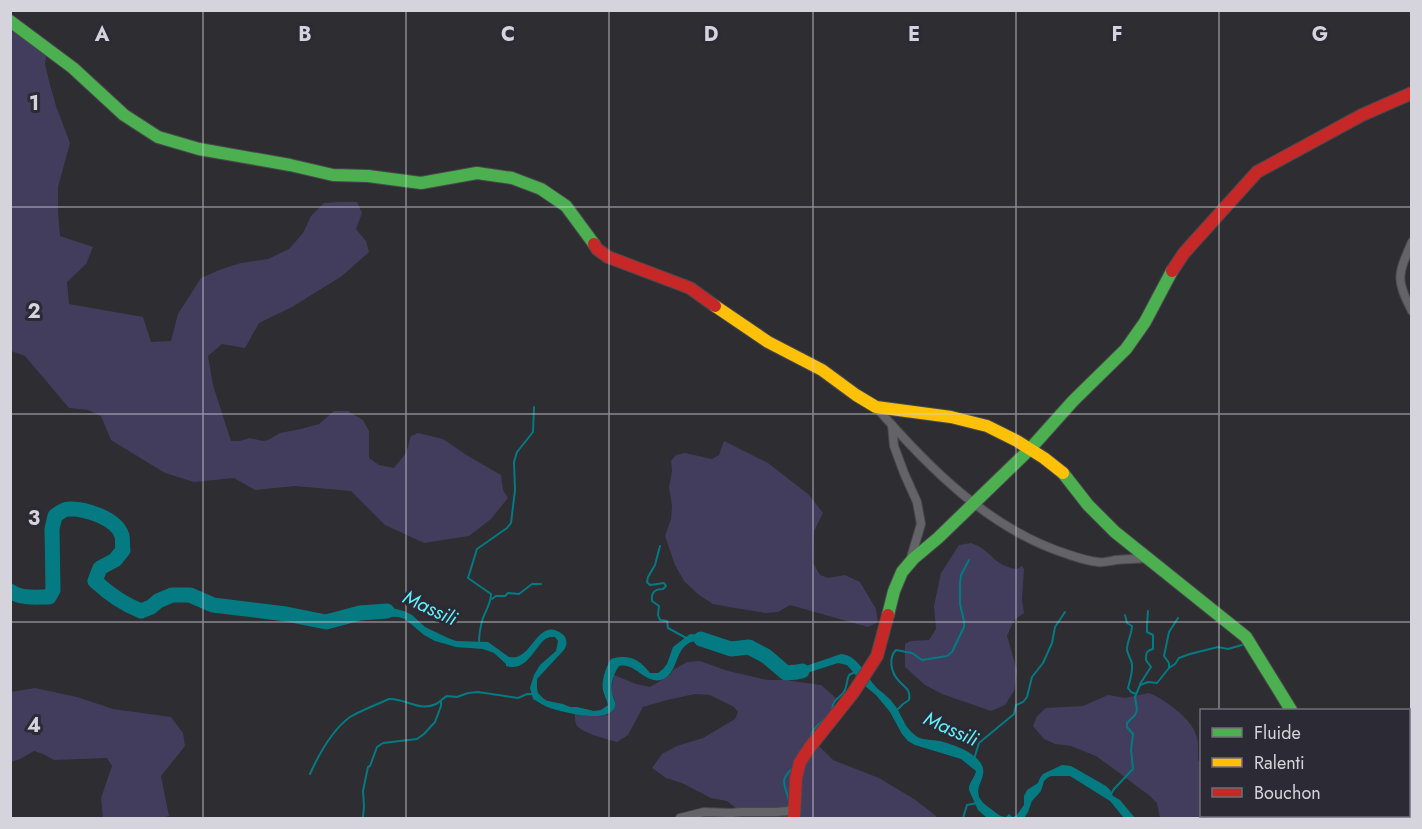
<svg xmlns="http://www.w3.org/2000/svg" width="1422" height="829" viewBox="0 0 1422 829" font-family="Jost,sans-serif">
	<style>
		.green { fill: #423d5d }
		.water { fill: #047b82 }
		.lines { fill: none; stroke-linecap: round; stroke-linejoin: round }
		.stream { stroke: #047b82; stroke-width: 2 }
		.river { stroke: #047b82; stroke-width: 15 }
		.street-casing { stroke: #49484d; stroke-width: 10 }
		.fast-casing { stroke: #49484d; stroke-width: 14 }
		.slow-casing { stroke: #49484d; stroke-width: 14 }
		.jam-casing { stroke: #49484d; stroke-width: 14 }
		.street { stroke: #636368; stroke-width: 8 }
		.fast { stroke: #4caf50; stroke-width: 12 }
		.slow { stroke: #ffc107; stroke-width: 12 }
		.jam { stroke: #c62828; stroke-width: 12 }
		.grid { fill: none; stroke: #d5d4dc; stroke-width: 1.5; stroke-opacity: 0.55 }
		.labels { text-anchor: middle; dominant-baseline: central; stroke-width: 6; stroke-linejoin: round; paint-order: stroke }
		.water-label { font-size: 20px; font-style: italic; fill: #5ef2fb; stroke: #2c2a35 }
		.grid-label { font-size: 20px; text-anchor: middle; font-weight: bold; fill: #d5d4dc; stroke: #2c2a35; stroke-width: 6; stroke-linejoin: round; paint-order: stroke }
	</style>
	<rect width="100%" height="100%" fill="#2d2d32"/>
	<g class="green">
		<path d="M10 21 47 48 45 64 49 81 56 106 70 143 58 187V211L60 236 93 247 86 264 67 282 69 304 143 317 151 342 171 341 178 314 201 278 222 269 241 263 268 259 289 249 303 233 311 216 324 203 337 202H357L362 213 356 229 366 241 369 252 342 276 292 307 259 323 245 348 222 344 208 356 213 385 231 441H240L249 438 263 441 268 440 280 433 301 429 319 424 334 411H348L363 420 369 431V458L379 465 394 468 406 453 411 436 418 433 443 439 468 456 501 475 503 490 508 498 491 519 469 536 424 543 385 525 351 491 295 486 255 490 234 478 194 482 165 473 111 440 101 416 88 410 69 408 25 356 11 351Z"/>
		<path d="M724 441 768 463 808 494 823 513 814 531 813 563 820 575 828 578 845 575 860 582 876 609 878 622 868 627 790 605 778 612 765 613 729 607 713 604 699 595 684 581 675 565 665 536 671 519 672 506 669 487 672 471 671 461 676 455 685 453 712 459 719 455Z"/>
		<path d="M971 543C992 550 993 566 1017 569L1022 566 1024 569 1022 599 1024 613 1014 620 1007 636 1017 670 1014 691 1005 705 991 711 942 694 925 685 905 667V644L910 641 929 640 936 629 934 606 941 573 959 545Z"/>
		<path d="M700 661 728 671 767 680H784L821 685 836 698 832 705V713L820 722 811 734 812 739 833 760 879 778 914 799 935 815 937 818H749L727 801 711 798 682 783 666 778 652 768 662 754 677 746 703 738 735 719 738 712 734 707 710 695 695 694 667 700 643 707 628 735 617 742C607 739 580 733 576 724 575 722 575 716 575 714L591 716 608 715 615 700 611 691 614 675 636 684 650 687 670 675 673 670 687 662Z"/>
		<path d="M35 688 77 697 113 709 171 717 183 733 185 746 161 776 169 816 163 818H103L101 798 112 766 107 758 54 760 43 754 34 751 20 759 11 762V692Z"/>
		<path d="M1149 693C1164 699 1189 717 1195 732 1199 740 1198 752 1198 760L1201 763 1202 816H1208L1207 818H1160L1157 803 1150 796 1110 766 1096 756 1071 746 1055 744 1044 739 1033 726 1037 716 1046 708 1083 706 1108 695 1125 698Z"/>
		<path d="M1409 758H1411V818H1314V816H1408Z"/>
	</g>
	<g class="water">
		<path d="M368 608H392L404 611 412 615 425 627 448 638 456 641 488 642 509 657C513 657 516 658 519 656 533 650 540 623 557 631 560 632 564 635 565 637 568 643 566 647 563 651L537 679V688L538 693 544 699 548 701 563 704 570 707H577L594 711 601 710 608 705C607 700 604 695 603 690 601 681 606 667 611 659 629 654 639 659 650 673H658L663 669 667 664 673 647 690 634 703 635 722 642 721 644C710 647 698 638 689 643 674 651 678 675 661 680 645 684 635 662 619 666 614 673 610 685 612 693 613 698 616 701 615 706 610 725 563 712 550 708 544 706 539 702 533 699L530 688 534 675 540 665 556 651 558 641 555 637H550L545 639C533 650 526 672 506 666V664L494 653 483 649 456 647 435 641 424 635 405 619 398 617 369 616Z"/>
		<path d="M841 654C858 655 866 676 876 687 882 693 889 697 893 703 899 710 902 719 907 727 919 742 923 738 939 741 952 744 972 751 980 762 993 780 962 790 991 809 997 813 999 817 1006 817L1009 814 1012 817 1016 816 1024 805V796L1027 790 1038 783 1040 778 1043 774 1062 765 1071 766 1106 786 1110 790 1113 796 1120 800 1135 818H1124L1110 801 1070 776H1051L1047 778 1044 781 1041 791 1032 801 1028 812 1024 818H987L978 810 969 790C968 783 975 778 976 771L961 759 915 745 908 741 902 734 890 712 876 695 865 686 847 665 838 663 807 673 787 677 782 673 785 668 803 667Z"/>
	</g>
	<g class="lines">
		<g class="stream">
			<path d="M660 546 655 565 648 577 647 582 650 585 664 583 666 586 663 589C655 589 651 592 652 601L659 606 658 615 660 620 667 621 668 628 688 639"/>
			<path d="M492 599 496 596H505L508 593 519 594 532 584H541"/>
			<path d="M1125 615 1127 623 1132 626C1132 634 1127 641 1127 650 1128 655 1131 659 1132 664 1133 671 1130 681 1128 688L1131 692 1136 694"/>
			<path d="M479 644C479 635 480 627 483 618 486 610 491 603 491 594L468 578 477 549 507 528 511 523 515 490 514 462 517 452 533 432 534 407"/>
			<path d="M1169 668 1175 664 1179 658 1190 654 1218 647 1228 649 1242 645"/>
			<path d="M1140 684 1151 667 1146 660C1146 653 1146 651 1153 649V635L1147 632V626L1148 611"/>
			<path d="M832 710C833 697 841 699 845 690 847 685 847 679 849 675L855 672"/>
			<path d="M897 710 903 704 909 700C911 689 905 688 899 681 891 673 888 658 896 650L912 653 922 660 947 656 952 652 964 627V621L960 604V583L961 575 969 560"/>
			<path d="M811 737C811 730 820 723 825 719"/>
			<path d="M974 759 979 743 1014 714 1016 705 1023 702 1027 697 1032 677 1043 663 1052 643 1055 627 1065 612"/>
			<path d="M310 774C319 754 332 730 350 717 362 710 376 705 389 699 405 698 419 712 436 704 440 702 443 698 447 696L457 697 468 693 478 692 518 698 527 694H532"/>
			<path d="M1111 794 1114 789 1133 769 1131 750 1133 734 1127 727V723L1135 715 1137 710 1135 697 1140 685 1148 682 1157 683 1169 668V663L1164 656 1169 632 1178 618"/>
			<path d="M789 801C785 783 778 781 794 767"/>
			<path d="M363 818 364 806 363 791 368 767 370 766 377 747 383 743 417 739 424 734 435 722 441 706V701"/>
			<path d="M963 818 967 805 977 803"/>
		</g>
		<g class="river">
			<path d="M10 591C21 599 36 597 49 597L53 590 52 529 55 516C59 513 64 509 68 509 84 508 117 518 122 536 123 540 122 546 123 550L115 560 100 568 95 581C109 594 123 604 141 611L151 607 158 601 172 595H190L213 605 286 614 326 622 360 613 387 611"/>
			<path d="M701 639 731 649 749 647 766 656 786 673 797 672 802 671"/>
		</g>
		<g class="street-casing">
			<g id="street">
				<path d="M1412 242C1398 274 1395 279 1412 311"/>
				<path d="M876 407C928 467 989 529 1067 554 1076 557 1087 561 1098 562 1103 563 1110 561 1116 560 1126 559 1137 559 1148 558"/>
				<path d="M892 425 894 446 904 473 917 502 921 524 910 561"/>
				<path d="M1366 816 1371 818"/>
				<path d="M680 818 704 812 731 813 741 812H776L788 811 794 807"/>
			</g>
		</g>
		<g class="fast-casing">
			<g id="fast">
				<path d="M10 21 73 68 124 115 158 137 199 149 290 165 333 175 368 176 421 183 477 173 512 178 541 189 566 206 594 244"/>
				<path d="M1063 473 1088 505 1115 532 1246 637 1291 710"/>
				<path d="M888 615 894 591 902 572 913 559 938 538 1030 449 1073 401 1126 349 1145 322 1172 271"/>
			</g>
		</g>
		<g class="slow-casing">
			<path id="slow" d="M715 306 768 342 822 370 856 395 876 407 951 417 987 426 1017 441 1044 458 1063 473"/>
		</g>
		<g class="jam-casing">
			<g id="jam">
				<path d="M594 244 597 249 608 257 690 288 715 306"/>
				<path d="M1172 271 1184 253 1257 172 1362 115 1412 93"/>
				<path d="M794 818 796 778 800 762 810 747 853 693 877 656 888 615"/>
			</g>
		</g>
		<use href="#street" class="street"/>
		<use href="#fast" class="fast"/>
		<use href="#slow" class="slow"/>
		<use href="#jam" class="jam"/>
	</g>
	<path class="grid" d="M203 10V818M406 10V818M609 10V818M813 10V818M1016 10V818M1219 10V710M10 207H1412M10 414H1412M10 622H1412M1219 816V818"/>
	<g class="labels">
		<g class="water-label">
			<text transform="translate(430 608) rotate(25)">Massili</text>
			<text transform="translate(951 729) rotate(24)">Massili</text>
		</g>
	</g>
	<g class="grid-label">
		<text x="102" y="41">A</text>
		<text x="305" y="41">B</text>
		<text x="508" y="41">C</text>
		<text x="711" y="41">D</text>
		<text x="914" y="41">E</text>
		<text x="1117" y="41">F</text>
		<text x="1320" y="41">G</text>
		<text x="34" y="110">1</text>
		<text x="34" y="318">2</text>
		<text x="34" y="525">3</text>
		<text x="34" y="732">4</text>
	</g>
	<rect width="1422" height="829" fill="none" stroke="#d5d4dc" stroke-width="24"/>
	<rect x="1200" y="709" width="210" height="108" fill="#2c2a35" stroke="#706e78" stroke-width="1.5"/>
	<rect x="1212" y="728" width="30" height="9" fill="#4caf50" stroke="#706e78" stroke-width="1.5"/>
	<text x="1254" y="739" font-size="18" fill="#d5d4dc">Fluide</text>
	<rect x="1212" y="758" width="30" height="9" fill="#ffc107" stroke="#706e78" stroke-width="1.5"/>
	<text x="1254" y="769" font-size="18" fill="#d5d4dc">Ralenti</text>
	<rect x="1212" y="788" width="30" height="9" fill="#c62828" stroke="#706e78" stroke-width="1.5"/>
	<text x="1254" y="799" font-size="18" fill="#d5d4dc">Bouchon</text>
</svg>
